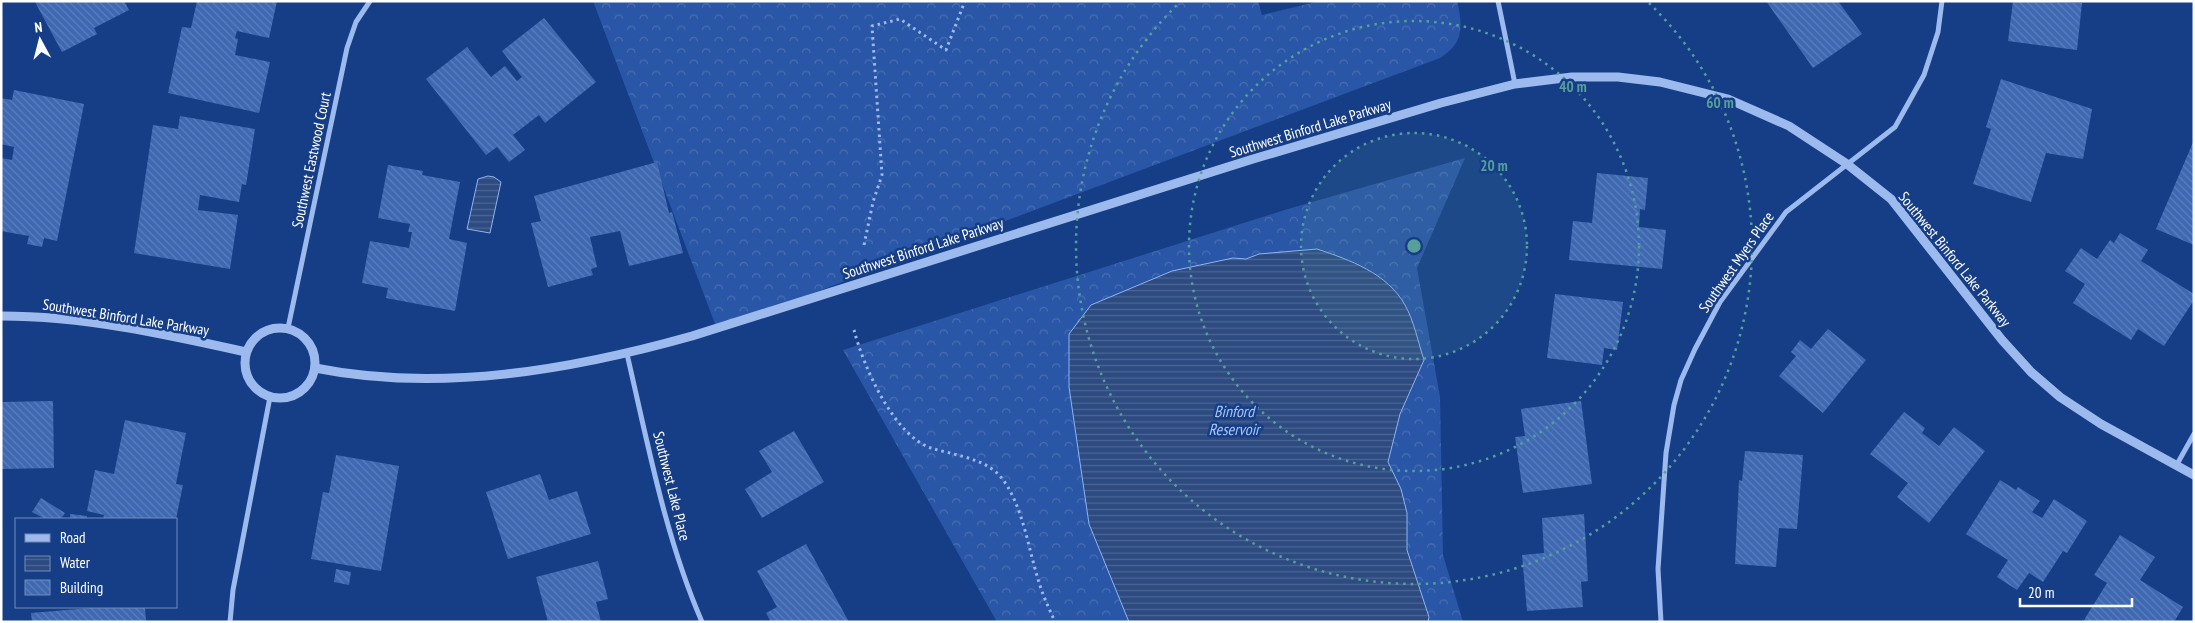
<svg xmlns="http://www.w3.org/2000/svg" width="2195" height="623" viewBox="0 0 2195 623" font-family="'PT Sans Narrow',sans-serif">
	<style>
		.forest { fill: url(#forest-crowns) }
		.water { fill: url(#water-rules); stroke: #8fb4f1 }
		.building { fill: url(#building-back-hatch) }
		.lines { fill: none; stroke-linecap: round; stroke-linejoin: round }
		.path { stroke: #9cbaee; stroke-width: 3; stroke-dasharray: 2.5 4; stroke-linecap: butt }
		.minor { stroke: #9cbaee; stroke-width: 5 }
		.tertiary { stroke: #9cbaee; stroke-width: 9 }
		.ring { fill: none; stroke: #579f9a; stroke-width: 2.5; stroke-dasharray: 2.5 5 }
		.labels { text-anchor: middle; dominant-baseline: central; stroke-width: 5; stroke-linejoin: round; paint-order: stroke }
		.street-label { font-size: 15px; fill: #fff; stroke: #163e87 }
		.water-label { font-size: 16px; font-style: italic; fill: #a8c5f5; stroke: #163e87 }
		.centre { fill: #579f9a; stroke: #163e87; stroke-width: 2.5 }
		.ring-label { font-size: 15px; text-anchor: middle; font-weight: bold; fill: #579f9a; stroke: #163e87; stroke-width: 5; stroke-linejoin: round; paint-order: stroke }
	</style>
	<defs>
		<pattern id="forest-crowns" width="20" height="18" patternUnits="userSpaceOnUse" patternTransform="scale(1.25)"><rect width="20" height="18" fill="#2956a6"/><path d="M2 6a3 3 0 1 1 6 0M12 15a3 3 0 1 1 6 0" fill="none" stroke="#496fb3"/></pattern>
		<pattern id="water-rules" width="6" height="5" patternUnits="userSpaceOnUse" patternTransform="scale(1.25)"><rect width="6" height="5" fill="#2d4b81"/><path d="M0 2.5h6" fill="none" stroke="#4c6694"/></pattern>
		<pattern id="building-back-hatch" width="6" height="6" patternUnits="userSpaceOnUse" patternTransform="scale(1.25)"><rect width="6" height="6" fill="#3e68b1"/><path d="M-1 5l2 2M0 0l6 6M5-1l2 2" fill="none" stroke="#5b7fbd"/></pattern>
	</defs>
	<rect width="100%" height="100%" fill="#163e87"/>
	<g class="forest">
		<path d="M593 1H1258L1262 15 1320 1H1457C1463 26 1464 43 1440 58L717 329Z"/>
		<path d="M1465 158 1417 268 1440 397 1443 555 1463 622H997L843 350 1288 209Z"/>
	</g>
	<g class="water">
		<path d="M488 176 494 177 501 182 490 233 467 229 478 179Z"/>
		<path d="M1317 249C1350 260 1387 273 1405 305 1414 321 1418 342 1424 360L1400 414 1388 462 1401 489 1407 513V550L1429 617 1428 622H1129L1089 524 1069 387V334L1091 305 1172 271 1233 258 1246 259 1259 254Z"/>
	</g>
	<g class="building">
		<path d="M124 1 129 10 94 28 97 34 62 52 35 2Z"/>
		<path d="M197 1H277L269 38 237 31 235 38 238 39 235 55 270 62 259 113 168 93 182 27 191 28Z"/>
		<path d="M1766 1H1838L1862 34 1813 68Z"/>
		<path d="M2013 1 2082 3 2077 50 2008 41Z"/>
		<path d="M544 18 596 82 545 123 539 115 513 135 525 150 509 162 497 147 486 155 426 79 467 47 491 77 505 66 517 81 522 77 502 51Z"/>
		<path d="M2001 79 2092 109 2083 159 2046 153 2031 202 1973 184 1991 129 1986 127Z"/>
		<path d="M14 90 84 104 57 241 44 238 42 247 27 244 29 236 1 231V158L12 160 14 147 1 144V98L12 100Z"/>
		<path d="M180 116 255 129 246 185 242 184 239 202 200 195 198 210 238 215 230 269 134 253 153 125 178 129Z"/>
		<path d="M2194 140V245L2156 229Z"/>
		<path d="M657 162 669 213 672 212 683 253 629 266 620 231 590 237 597 267 591 269 593 275 548 287 531 223 541 221 534 196Z"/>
		<path d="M388 165 423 171 422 175 460 182 449 239 467 243 455 311 386 298 388 288 362 283 370 241 409 248 412 232H408L410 224 378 218Z"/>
		<path d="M1597 173 1648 178 1645 210 1640 209 1639 227 1666 230 1662 269 1569 260 1573 221 1592 223Z"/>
		<path d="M2120 233 2148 250 2141 261 2194 294V300L2164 346 2138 329 2131 340 2073 303 2085 284 2065 271 2081 248 2097 259 2110 240 2114 243Z"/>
		<path d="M1555 294 1623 302 1617 350 1604 348 1602 365 1547 358Z"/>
		<path d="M1828 329 1866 360 1823 413 1779 376 1796 356 1791 352 1800 340 1811 349Z"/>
		<path d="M53 401 54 468 1 469V402Z"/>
		<path d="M1581 401 1592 484 1523 493 1515 437 1525 436 1521 409Z"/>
		<path d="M1904 412 1925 428 1922 433 1939 446 1954 427 1985 451 1929 523 1897 497 1908 483 1870 454Z"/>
		<path d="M125 420 186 433 176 484 183 485 176 519H103L104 515 87 511 95 470 114 474Z"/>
		<path d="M794 431 824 482 762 518 745 489 772 472 759 451Z"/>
		<path d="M1745 451 1803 455 1797 529 1779 528 1776 567 1735 564 1739 480 1742 481Z"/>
		<path d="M336 455 399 466 381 571 311 559 323 492 329 493Z"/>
		<path d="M540 474 549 500 577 491 591 534 508 559 486 492Z"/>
		<path d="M2000 480 2016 490 2018 487 2040 501 2032 512 2042 518 2054 499 2087 521 2067 553 2063 551 2043 582 2029 573 2017 590 1997 577 2008 560 1966 534Z"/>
		<path d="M41 498 65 513 61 519H45L32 512Z"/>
		<path d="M70 514 87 516V519H70Z"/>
		<path d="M1584 514 1588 581 1581 582 1583 607 1527 611 1522 555 1544 553 1542 518Z"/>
		<path d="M2120 535 2155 557 2140 580 2183 607 2174 622H2087L2084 620 2107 583 2094 575Z"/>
		<path d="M806 544 849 622H771L766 613 777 607 757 571Z"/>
		<path d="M598 561 608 599 596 602 601 622H548L536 577Z"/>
		<path d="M336 569 351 572 349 585 334 582Z"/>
		<path d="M102 607H145L146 622H32L31 613Z"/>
	</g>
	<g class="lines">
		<g class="path">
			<path d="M864 245 873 202 882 175 872 26 900 19 946 50 965 1"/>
			<path d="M854 330C863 365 893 435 931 448 953 455 984 458 1000 476 1022 502 1028 547 1038 579 1042 594 1049 608 1055 622"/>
		</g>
		<g class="minor">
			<path d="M1498 1 1515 84"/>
			<path d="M288 328 347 48 356 22 370 1"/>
			<path d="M627 354C648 444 665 537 702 622"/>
			<path d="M2176 466 2194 434"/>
			<path d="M230 622 233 590 270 397"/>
			<path d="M1661 622 1658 569 1666 453 1674 405 1681 380 1695 349 1720 302 1786 212 1895 127 1924 75 1938 32 1942 1"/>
		</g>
		<g class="tertiary">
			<path d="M1 316C84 316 165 334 246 352"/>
			<circle cx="280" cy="363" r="35"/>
			<path d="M315 368C440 393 571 370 692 336L1253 159 1441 103 1515 84 1572 77H1618L1660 82 1728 99 1789 126 1847 164 1891 199 2002 340 2031 372 2060 397 2101 424 2194 475"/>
		</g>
	</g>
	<circle cx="1414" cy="246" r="113" fill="#579f9a" fill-opacity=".12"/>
	<g class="ring">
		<circle cx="1414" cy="246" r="113"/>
		<circle cx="1414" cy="246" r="225"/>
		<path d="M1649 3A338 338 0 1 1 1179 3"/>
	</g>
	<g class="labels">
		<g class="street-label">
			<text transform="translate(1310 128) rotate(-17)">Southwest Binford Lake Parkway</text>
			<text transform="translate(311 160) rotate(-78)">Southwest Eastwood Court</text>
			<text transform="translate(923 248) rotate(-18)">Southwest Binford Lake Parkway</text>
			<text transform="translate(1955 259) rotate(51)">Southwest Binford Lake Parkway</text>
			<text transform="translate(1736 262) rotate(-55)">Southwest Myers Place</text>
			<text transform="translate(126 317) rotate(9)">Southwest Binford Lake Parkway</text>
			<text transform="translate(672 486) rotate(76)">Southwest Lake Place</text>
		</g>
		<g class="water-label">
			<text x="1234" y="411">Binford<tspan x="1234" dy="18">Reservoir</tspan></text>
		</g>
	</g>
	<circle cx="1414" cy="246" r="8" class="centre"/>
	<g class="ring-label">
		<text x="1573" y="92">40 m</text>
		<text x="1720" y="108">60 m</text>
		<text x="1494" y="171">20 m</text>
	</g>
	<rect width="2195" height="623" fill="none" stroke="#ffffff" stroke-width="5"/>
	<rect x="15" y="518" width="162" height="90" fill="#163e87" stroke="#738bb7"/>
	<rect x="25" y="534" width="25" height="8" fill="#9cbaee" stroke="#738bb7"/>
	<text x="60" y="543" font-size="15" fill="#ffffff">Road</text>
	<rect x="25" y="556" width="25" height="15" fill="url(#water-rules)" stroke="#738bb7"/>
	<text x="60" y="568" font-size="15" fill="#ffffff">Water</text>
	<rect x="25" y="580" width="25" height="15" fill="url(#building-back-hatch)" stroke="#738bb7"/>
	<text x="60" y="593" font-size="15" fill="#ffffff">Building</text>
	<g transform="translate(40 40) rotate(353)" stroke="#163e87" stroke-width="4" paint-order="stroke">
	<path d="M0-4L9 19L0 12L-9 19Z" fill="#ffffff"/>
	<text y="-8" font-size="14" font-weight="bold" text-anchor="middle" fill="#ffffff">N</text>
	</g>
	<path d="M2020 598v8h112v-8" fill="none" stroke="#ffffff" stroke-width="2.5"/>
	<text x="2028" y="598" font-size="15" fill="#ffffff" stroke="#163e87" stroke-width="4" paint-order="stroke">20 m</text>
</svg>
